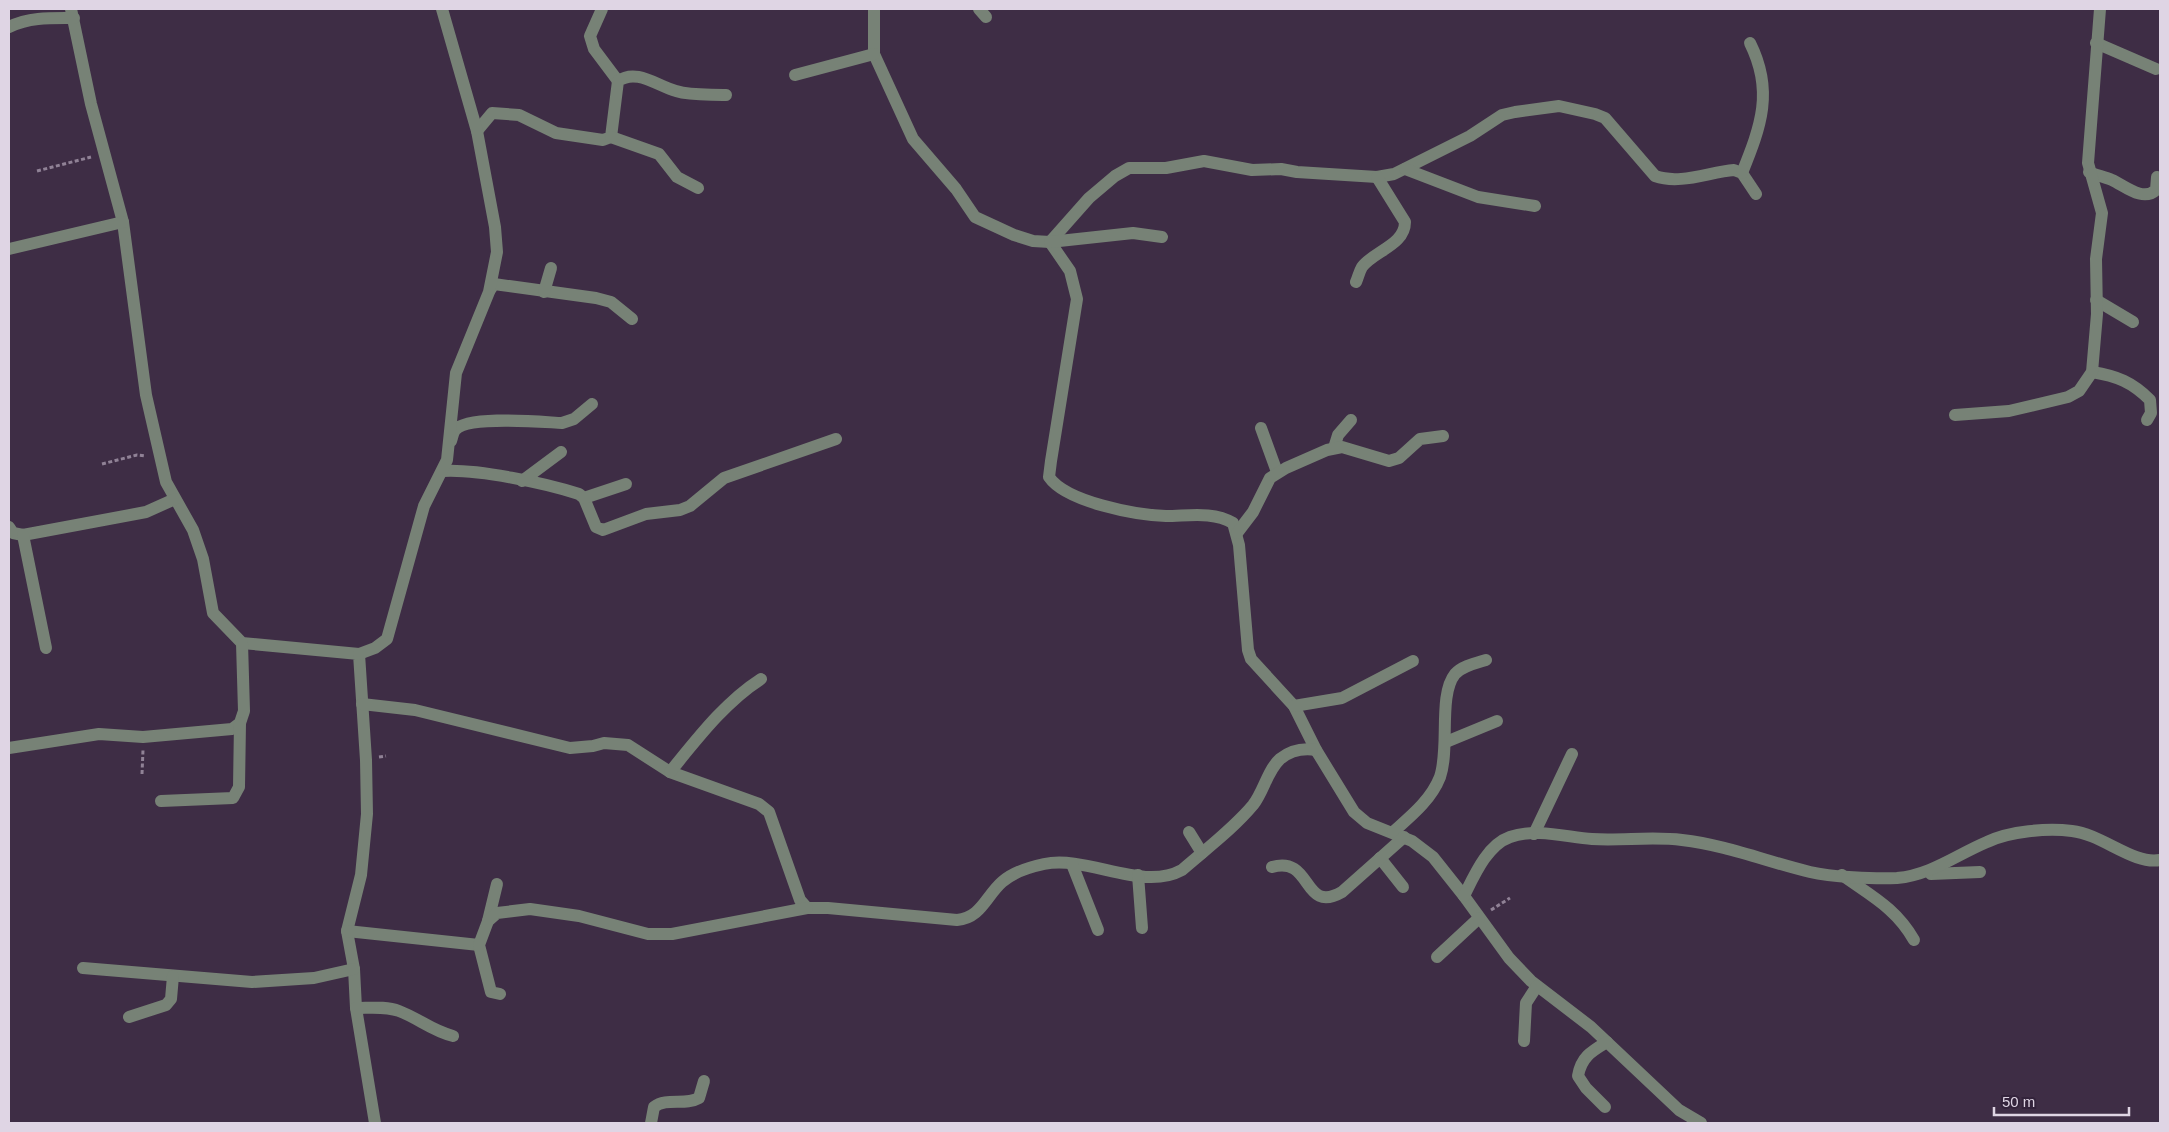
<svg xmlns="http://www.w3.org/2000/svg" width="2169" height="1132" viewBox="0 0 2169 1132" font-family="Arial,sans-serif">
	<style>
		.lines { fill: none; stroke-linecap: round; stroke-linejoin: round }
		.path { stroke: #908296; stroke-width: 3; stroke-dasharray: 4 2.5; stroke-linecap: butt }
		.minor { stroke: #778276; stroke-width: 12 }
	</style>
	<rect width="100%" height="100%" fill="#3e2d45"/>
	<g class="lines">
		<g class="path">
			<path d="M37 171 91 157"/>
			<path d="M102 464 137 455 145 456"/>
			<path d="M379 757 386 756"/>
			<path d="M142 774 143 750"/>
			<path d="M1491 910 1510 898"/>
		</g>
		<g class="minor">
			<path d="M71 9 91 104 123 222 146 395 166 482 193 530 203 559 213 613 242 643 359 654 366 760 367 814 361 875 347 931 354 969 356 1008 375 1123"/>
			<path d="M602 9 590 36 594 49 618 81"/>
			<path d="M874 9V54L913 139 956 189 975 217 1014 235 1033 241 1050 242 1089 198 1115 176 1129 168H1166L1204 161 1252 170 1281 169 1297 172 1377 177 1394 174 1470 136 1502 115 1515 112 1559 106 1595 114 1605 118 1655 176C1680 185 1709 172 1734 170L1742 173 1756 194"/>
			<path d="M979 9 986 17"/>
			<path d="M9 27C30 17 51 18 74 18"/>
			<path d="M2096 43 2156 69"/>
			<path d="M795 75 874 54"/>
			<path d="M477 131 492 113 519 115 556 133 603 140 611 137 618 81C637 68 657 86 676 91 692 96 710 94 726 95"/>
			<path d="M611 137 659 154 677 177 698 188"/>
			<path d="M1405 169 1478 197 1535 206"/>
			<path d="M2089 172C2096 175 2105 177 2112 180 2125 186 2143 202 2156 190L2157 177"/>
			<path d="M1742 173C1761 126 1774 91 1750 43"/>
			<path d="M1050 242 1070 271 1077 299 1051 461 1049 477C1066 502 1136 515 1166 516 1188 516 1213 511 1233 523L1239 545 1248 650 1251 659 1294 706 1316 750 1354 812 1367 823 1412 841 1433 857 1464 896 1509 958 1531 981 1591 1027 1679 1110 1701 1123"/>
			<path d="M1050 242 1133 233 1162 237"/>
			<path d="M9 249 123 222"/>
			<path d="M1356 282C1358 278 1359 272 1362 267 1374 251 1405 245 1405 222L1377 177"/>
			<path d="M490 290 494 284 596 298 611 302 632 319"/>
			<path d="M544 292 551 268"/>
			<path d="M2096 300 2133 322"/>
			<path d="M2092 372C2117 376 2132 382 2150 400L2151 413 2147 420"/>
			<path d="M1955 415 2009 411 2068 397 2079 391 2092 372 2097 314 2096 259 2102 213 2088 163 2100 9"/>
			<path d="M1261 428 1277 472"/>
			<path d="M451 441C452 438 453 433 455 430 468 415 541 422 562 423L574 419 592 404"/>
			<path d="M1334 448 1338 435 1351 420"/>
			<path d="M443 471C478 469 545 483 579 494L584 498 596 527 603 530 646 514 680 510 690 506 724 478 836 439"/>
			<path d="M522 481 561 452"/>
			<path d="M584 498 626 484"/>
			<path d="M9 527 13 533 23 535 146 512 175 499"/>
			<path d="M1237 533 1253 512 1270 478 1286 468 1327 450 1342 447 1389 461 1399 458 1420 439 1443 436"/>
			<path d="M23 535 46 648"/>
			<path d="M359 654 375 648 387 639 424 506 447 460 456 373 489 292 497 252 495 227 477 131 442 9"/>
			<path d="M362 704 415 710 570 748 593 746 604 743 628 745 670 772 759 804 769 812 800 900 807 908H828L957 920C981 918 986 896 1002 882 1012 873 1030 867 1044 864 1088 855 1142 892 1182 870 1206 849 1233 829 1253 805 1264 791 1267 771 1280 759 1291 750 1303 748 1316 750"/>
			<path d="M1294 706 1342 698 1413 661"/>
			<path d="M1446 742 1497 721"/>
			<path d="M9 748 99 734 143 737 232 729 240 723 244 711 242 643"/>
			<path d="M670 772C697 739 725 702 761 679"/>
			<path d="M161 801 233 798 239 787 240 723"/>
			<path d="M1189 832 1202 853"/>
			<path d="M1393 832C1411 816 1431 800 1440 777 1450 748 1438 695 1455 674 1462 666 1476 663 1486 660"/>
			<path d="M1534 834 1572 754"/>
			<path d="M1380 858 1403 887"/>
			<path d="M1072 864 1098 930"/>
			<path d="M1272 867C1313 855 1302 915 1342 892L1404 837"/>
			<path d="M1931 874 1980 872"/>
			<path d="M1138 875 1142 928"/>
			<path d="M1842 875C1871 896 1896 908 1914 940"/>
			<path d="M1464 896C1474 876 1487 845 1510 837 1536 828 1566 837 1592 839 1622 841 1652 836 1682 840 1726 845 1768 862 1810 872 1831 877 1875 879 1897 878 1931 875 1956 855 1987 842 2010 831 2047 828 2072 831 2102 834 2133 865 2160 860"/>
			<path d="M488 921 497 884"/>
			<path d="M347 931 479 945"/>
			<path d="M1437 957 1479 918"/>
			<path d="M83 968 252 982 314 978 354 969"/>
			<path d="M500 994 491 992 479 945 488 921 497 913 530 909 579 916 648 934H672L807 908"/>
			<path d="M356 1008C370 1008 386 1006 399 1011 418 1018 432 1031 453 1036"/>
			<path d="M129 1017 166 1005 171 999 173 976"/>
			<path d="M1524 1041 1526 1003 1537 986"/>
			<path d="M1605 1107 1586 1088 1578 1076C1581 1057 1592 1051 1607 1042"/>
			<path d="M651 1123 654 1107C667 1097 685 1106 699 1098L704 1081"/>
		</g>
	</g>
	<rect width="2169" height="1132" fill="none" stroke="#dfd5e4" stroke-width="20"/>
	<path d="M1994 1107v8h135v-8" fill="none" stroke="#dfd5e4" stroke-width="2.5"/>
	<text x="2002" y="1107" font-size="15" fill="#dfd5e4" stroke="#33233b" stroke-width="4" paint-order="stroke">50 m</text>
</svg>
